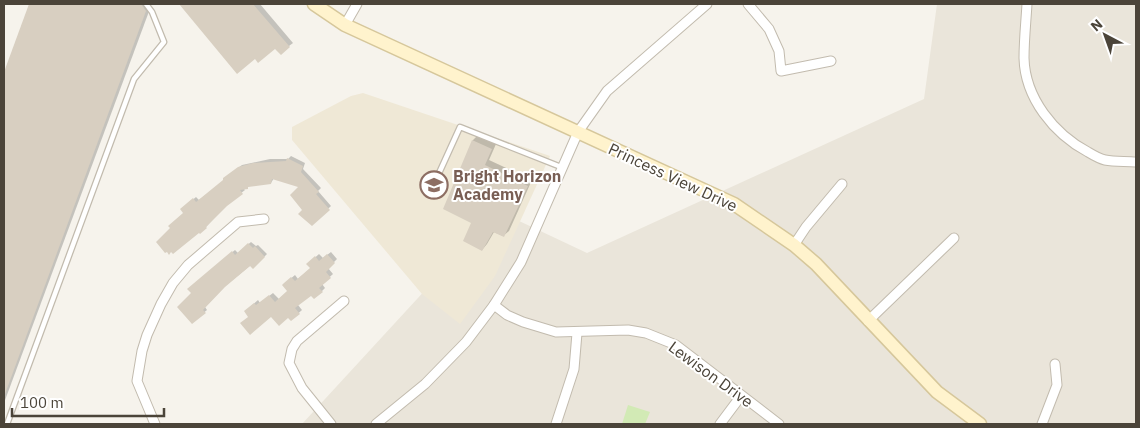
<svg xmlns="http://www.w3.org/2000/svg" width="1140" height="428" viewBox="0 0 1140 428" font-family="'IBM Plex Sans',sans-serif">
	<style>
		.residential { fill: #eae5da }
		.education { fill: #efe8d6 }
		.green { fill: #d2eab5 }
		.shadow { fill: #0003 }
		.building { fill: #d8cfc1 }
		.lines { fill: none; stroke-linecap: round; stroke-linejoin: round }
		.service-casing { stroke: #c2bbae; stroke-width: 7 }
		.minor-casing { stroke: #c2bbae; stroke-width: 11 }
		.secondary-casing { stroke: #d6c79b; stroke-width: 15 }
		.service { stroke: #fff; stroke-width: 4.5 }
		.minor { stroke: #fff; stroke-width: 9 }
		.secondary { stroke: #fff3cd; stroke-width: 12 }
		.labels { text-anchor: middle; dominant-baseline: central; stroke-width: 4; stroke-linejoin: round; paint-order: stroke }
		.education-label { font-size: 16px; font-weight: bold; fill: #785e54; stroke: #fff; text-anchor: start }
		.street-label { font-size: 16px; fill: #4b4439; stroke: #fff }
	</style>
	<rect width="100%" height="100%" fill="#f6f3ec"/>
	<path class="residential" d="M937 4H1136V424H302L498 211 587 253 924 99Z"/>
	<path class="education" d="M363 93 550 156 495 276 460 324 422 294 292 140V127L351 96Z"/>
	<path class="green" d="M628 405 650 412 645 424H622Z"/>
	<g class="shadow">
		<path d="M30 4H150L151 6 4 403V76Z"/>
		<path d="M180 4H260L293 43 289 46 275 47 255 57 237 72Z"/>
		<path d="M478 135 496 144 489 160 532 180 509 231 503 236 494 232 487 244 482 250 472 222 445 209 473 140Z"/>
		<path d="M291 156 305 163 303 169 321 188 318 191 331 206 312 224 304 210 301 187 274 178 271 183 250 186 243 188 245 190 226 205 206 227 182 209 196 197 199 200 225 180 227 176 242 165 270 159H288Z"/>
		<path d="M251 242 256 246 258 245 267 254 263 258 251 265 225 286 205 307 207 310 192 322 191 287 235 250 238 253Z"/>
		<path d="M331 252 337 259 328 268 333 274 322 284 325 288 322 291 311 294 298 305 302 310 291 320 288 316H250L249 308 258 300 260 303 273 293 279 299 288 291 289 280 295 275 298 279 311 268 308 264 319 254 323 258Z"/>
	</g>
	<g class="building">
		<path d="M29 4H141L146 11 5 394 4 72Z"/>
		<path d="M179 4H253L290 47 281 55 275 49 258 63 255 59 237 74Z"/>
		<path d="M472 140 492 149 485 165 528 186 504 237 493 232 482 251 463 241 471 223 443 209Z"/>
		<path d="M287 158 303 166 301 172 319 192 316 194 330 210 312 226 298 214 302 210 290 195 298 187 272 179 271 184 248 187V189L240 190 243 194 227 206 206 227 207 228 200 234 199 233 173 254 171 252 169 255 167 252 165 253 156 242 170 228 168 226 183 213 180 209 193 198 196 202 223 180V178L238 167 253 163 286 161Z"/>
		<path d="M248 243 253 248 255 246 265 257 253 269 250 266 225 287 203 310 206 313 192 324 177 307 191 293 187 289 232 251 235 255Z"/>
		<path d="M327 254 335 263 326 272 331 278 319 288 323 292 314 299 311 296 295 308 300 314 291 321 288 318 279 326 271 317 250 335 240 323 248 317 244 311 254 303 256 305 269 295 275 302 287 291 282 285 284 283 291 277 295 281 310 268 306 264 315 256 319 261Z"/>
	</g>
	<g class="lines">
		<g class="service-casing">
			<g id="service">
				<path d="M435 182 460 127 561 167"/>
				<path d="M7 424 134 79 164 42 152 12 146 4"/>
			</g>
		</g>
		<g class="minor-casing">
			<g id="minor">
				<path d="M748 4 769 29 779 51 781 71 831 61"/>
				<path d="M1027 4C1026 21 1024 40 1024 58 1025 98 1054 134 1088 152 1093 155 1100 159 1105 160 1115 162 1126 161 1136 162"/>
				<path d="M345 25 357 4"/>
				<path d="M794 245 806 227 842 184"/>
				<path d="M494 305 507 315 523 322 556 332 628 330 646 333 676 345 779 424"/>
				<path d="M868 321 954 238"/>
				<path d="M155 424 137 381 142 351 147 335 161 304 173 283 188 265 238 222 264 219"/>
				<path d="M331 424 302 388 289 363 292 349 297 341 344 301"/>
				<path d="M376 424 425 384 466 342 494 305 521 262 578 132 607 91 707 4"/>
				<path d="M556 424 574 369 577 333"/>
				<path d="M720 424 741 396"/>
				<path d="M1042 424 1057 385 1055 364"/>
			</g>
		</g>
		<g class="secondary-casing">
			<path id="secondary" d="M314 4 345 25 734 204 794 245 816 264 937 392 980 424"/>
		</g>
		<use href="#service" class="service"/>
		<use href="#minor" class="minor"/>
		<use href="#secondary" class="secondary"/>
	</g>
	<defs>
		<g id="school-ring" transform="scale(1.4375)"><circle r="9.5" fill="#fff" stroke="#8d6e63" stroke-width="1.5"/><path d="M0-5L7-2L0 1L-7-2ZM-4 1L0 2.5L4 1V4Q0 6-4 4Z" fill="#8d6e63"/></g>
	</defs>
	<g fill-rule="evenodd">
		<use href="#school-ring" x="434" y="185"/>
	</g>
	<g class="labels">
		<g class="education-label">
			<text x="453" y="176">Bright Horizon<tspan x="453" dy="18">Academy</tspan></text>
		</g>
		<g class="street-label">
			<text transform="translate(673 177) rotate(25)">Princess View Drive</text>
			<text transform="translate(711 374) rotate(36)">Lewison Drive</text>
		</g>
	</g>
	<rect width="1140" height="428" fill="none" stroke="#4b4439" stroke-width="10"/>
	<g transform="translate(1105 35) rotate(319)" stroke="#ffffff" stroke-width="4" paint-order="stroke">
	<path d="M0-4L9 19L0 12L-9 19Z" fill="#4b4439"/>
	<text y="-8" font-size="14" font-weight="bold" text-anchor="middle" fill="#4b4439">N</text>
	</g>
	<path d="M12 408v8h152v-8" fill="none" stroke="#4b4439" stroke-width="2.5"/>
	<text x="20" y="408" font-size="15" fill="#4b4439" stroke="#ffffff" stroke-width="4" paint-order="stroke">100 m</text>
</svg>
